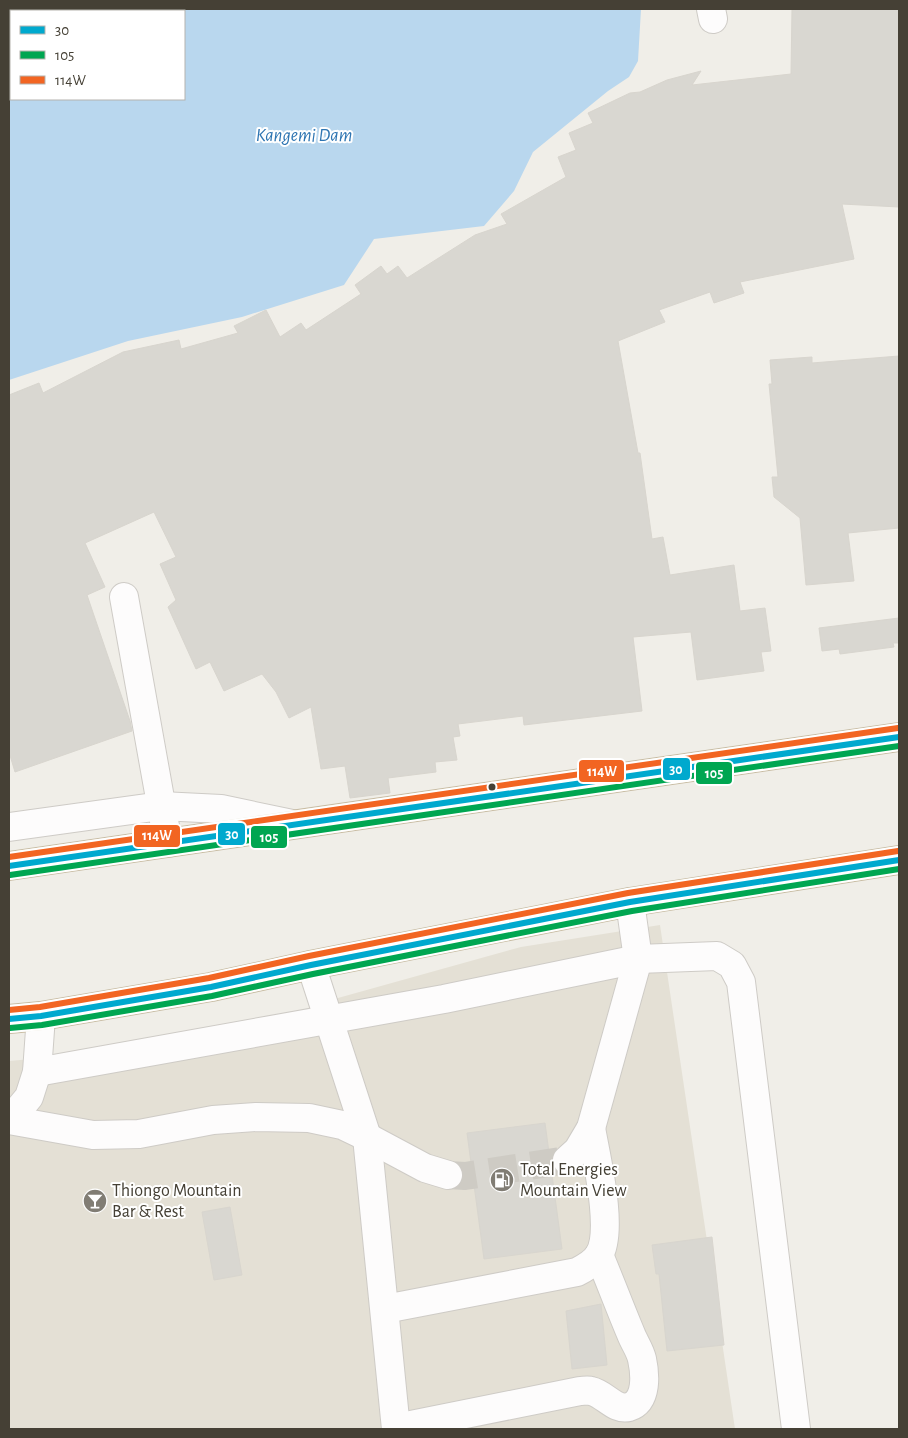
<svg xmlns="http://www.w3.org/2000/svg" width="908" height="1438" viewBox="0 0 908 1438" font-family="'Alegreya Sans',sans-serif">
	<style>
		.residential { fill: #e4e0d5 }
		.water { fill: #b9d7ee; fill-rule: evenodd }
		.building { fill: #d9d7d1; stroke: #d8d5ce }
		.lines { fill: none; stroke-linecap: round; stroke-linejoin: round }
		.minor-tunnel { stroke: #cecbc4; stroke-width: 28; stroke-dasharray: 28 14; stroke-linecap: butt }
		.minor-casing { stroke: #cecbc6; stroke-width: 30 }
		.highway-casing { stroke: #c8bca3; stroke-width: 30 }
		.minor { stroke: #fdfcfc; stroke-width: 28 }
		.highway { stroke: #ece6d8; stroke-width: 28 }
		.bus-1-casing { stroke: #fff; stroke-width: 10 }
		.bus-2-casing { stroke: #fff; stroke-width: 10 }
		.bus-3-casing { stroke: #fff; stroke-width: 10 }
		.bus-1 { stroke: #00a9ce; stroke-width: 6 }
		.bus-2 { stroke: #00a651; stroke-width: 6 }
		.bus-3 { stroke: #f26522; stroke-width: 6 }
		.bus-dot { fill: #454035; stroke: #fff; stroke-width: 2 }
		.labels { text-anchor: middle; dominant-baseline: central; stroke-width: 4; stroke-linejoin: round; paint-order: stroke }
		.poi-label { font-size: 18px; fill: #454035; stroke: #fff; text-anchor: start }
		.water-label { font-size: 19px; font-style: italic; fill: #2e75b2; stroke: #fff }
		.line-badge { stroke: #fff; stroke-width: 2 }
		.badge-label { font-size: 14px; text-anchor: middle; font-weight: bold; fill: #fff }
	</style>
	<rect width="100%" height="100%" fill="#f0eee8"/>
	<path class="residential" d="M660 925 735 1429H9V1061L201 1044 338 998 521 947Z"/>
	<path class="water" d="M9 9H641L638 61 629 77 608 91 533 152 514 191 484 226 374 239 344 285 242 317 128 341 9 380ZM11 11H184V99H11Z"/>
	<g class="building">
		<path d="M792 9H899V207L842 204 854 259 740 282 744 293 714 303 710 292 659 310 665 322 618 341 638 453H640L652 539 663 537 670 575 734 565 740 611 765 608 771 651 761 652 764 671 697 680 691 632 633 637 642 711 524 725 523 716 458 724 460 736 453 737 457 760 435 762 436 772 388 778 390 793 350 798 345 766 321 769 311 707 289 718 276 692 262 674 224 691 210 662 196 669 168 607 176 600 160 564 176 557 154 512 85 543 105 587 87 595 130 721 132 731 15 772 9 752V395L39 383 43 393 123 352 179 340 181 349 238 333 234 326 266 310 280 337 301 323 306 330 361 294 355 285 381 266 387 274 398 266 407 278 475 235 507 224 501 214 566 177 558 157 576 150 569 133 593 123 588 113 630 93 640 92 667 80 701 71 692 85 791 74Z"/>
		<path d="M899 356V528L848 533 854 581 806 585 800 518 774 497 772 477H778L769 384H772L770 360 812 357V363Z"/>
		<path d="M899 618V643H893L894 647 840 654 839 649 822 651 819 628Z"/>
		<path d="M545 1123 562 1249 484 1259 467 1133Z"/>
		<path d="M230 1207 242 1275 214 1280 202 1212Z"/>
		<path d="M712 1237 724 1345 667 1351 659 1274H656L652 1245Z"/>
		<path d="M601 1304 607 1365 572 1369 566 1311Z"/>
	</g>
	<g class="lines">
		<path class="minor-tunnel" d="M448 1175 465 1176 567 1160"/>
		<g class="minor-casing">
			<g id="minor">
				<path d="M711 9 713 19"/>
				<path d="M124 597 168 843"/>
				<path d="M9 827 161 806 221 809 292 824"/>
				<path d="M311 965 367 1137 396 1429"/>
				<path d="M37 1072 444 999 638 959 717 956 732 965 741 982 796 1429"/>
				<path d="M9 1120 93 1135 139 1134 213 1120 256 1117 309 1118 342 1125 367 1137 425 1168 448 1175"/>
				<path d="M10 1120 29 1097 37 1072 41 1016"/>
				<path d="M567 1160 578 1150 591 1128 638 959 630 902"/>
				<path d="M385 1309 577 1272C585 1268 594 1263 599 1255 614 1230 596 1157 591 1128"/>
				<path d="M396 1428 580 1391C583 1391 588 1390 591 1391 605 1394 615 1411 629 1407 648 1401 645 1373 642 1359 640 1350 634 1342 631 1334 620 1308 610 1281 599 1255"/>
			</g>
		</g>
		<g class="highway-casing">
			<g id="highway">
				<path d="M9 866 899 737"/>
				<path d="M9 1019 41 1016 211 987 311 965 630 902 899 860"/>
			</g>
		</g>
		<use href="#minor" class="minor"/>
		<use href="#highway" class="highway"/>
		<g class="bus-1-casing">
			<g id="bus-1">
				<path d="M9 866 899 737"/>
				<path d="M9 1019 41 1016 211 987 311 965 630 902 899 860"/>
			</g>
		</g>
		<g class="bus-2-casing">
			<g id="bus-2">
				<path d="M10 875 899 746"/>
				<path d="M10 1028 42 1025 212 996 313 974 632 911 899 869"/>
			</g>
		</g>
		<g class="bus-3-casing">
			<g id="bus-3">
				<path d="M9 857 898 728"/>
				<path d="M9 1010 40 1007 209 978 309 956 628 893 898 851"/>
			</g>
		</g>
		<use href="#bus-1" class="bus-1"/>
		<use href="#bus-2" class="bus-2"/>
		<use href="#bus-3" class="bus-3"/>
	</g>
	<defs>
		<g id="fuel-disc" transform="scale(1.25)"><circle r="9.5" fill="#817d74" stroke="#fff"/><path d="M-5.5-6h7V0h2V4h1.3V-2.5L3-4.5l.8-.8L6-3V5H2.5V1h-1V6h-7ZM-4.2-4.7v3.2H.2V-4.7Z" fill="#fff"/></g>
		<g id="bar-disc" transform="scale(1.25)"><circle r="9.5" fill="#817d74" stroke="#fff"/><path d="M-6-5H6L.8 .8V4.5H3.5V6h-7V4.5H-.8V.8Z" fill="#fff"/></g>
	</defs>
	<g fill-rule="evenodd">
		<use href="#fuel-disc" x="502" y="1180"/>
		<use href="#bar-disc" x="95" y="1201"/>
	</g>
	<circle class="bus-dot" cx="492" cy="787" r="4.5"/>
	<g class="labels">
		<g class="poi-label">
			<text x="520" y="1170">Total Energies<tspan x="520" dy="21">Mountain View</tspan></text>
			<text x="112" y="1191">Thiongo Mountain<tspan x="112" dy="21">Bar &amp; Rest</tspan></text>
		</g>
		<g class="water-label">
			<text x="304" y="135">Kangemi Dam</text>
		</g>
	</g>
	<g class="line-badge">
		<rect x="662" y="757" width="29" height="24" rx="5" fill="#00a9ce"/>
		<rect x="578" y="759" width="47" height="24" rx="5" fill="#f26522"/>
		<rect x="695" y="761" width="38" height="24" rx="5" fill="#00a651"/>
		<rect x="217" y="822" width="29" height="24" rx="5" fill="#00a9ce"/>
		<rect x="133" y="824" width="48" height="24" rx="5" fill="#f26522"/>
		<rect x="250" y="825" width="38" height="24" rx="5" fill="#00a651"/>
	</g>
	<g class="badge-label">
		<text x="676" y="774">30</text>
		<text x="602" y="776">114W</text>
		<text x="714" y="778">105</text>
		<text x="232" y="839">30</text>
		<text x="157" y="840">114W</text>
		<text x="269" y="842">105</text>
	</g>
	<rect width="908" height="1438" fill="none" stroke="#454035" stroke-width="20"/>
	<rect x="10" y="10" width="175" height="90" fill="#ffffff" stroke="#b5b3ae"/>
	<rect x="20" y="26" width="25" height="8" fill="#00a9ce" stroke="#b5b3ae"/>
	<text x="55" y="35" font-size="15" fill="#454035">30</text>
	<rect x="20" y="51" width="25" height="8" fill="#00a651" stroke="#b5b3ae"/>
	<text x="55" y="60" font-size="15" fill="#454035">105</text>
	<rect x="20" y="76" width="25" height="8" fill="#f26522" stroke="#b5b3ae"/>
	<text x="55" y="85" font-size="15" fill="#454035">114W</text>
</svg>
